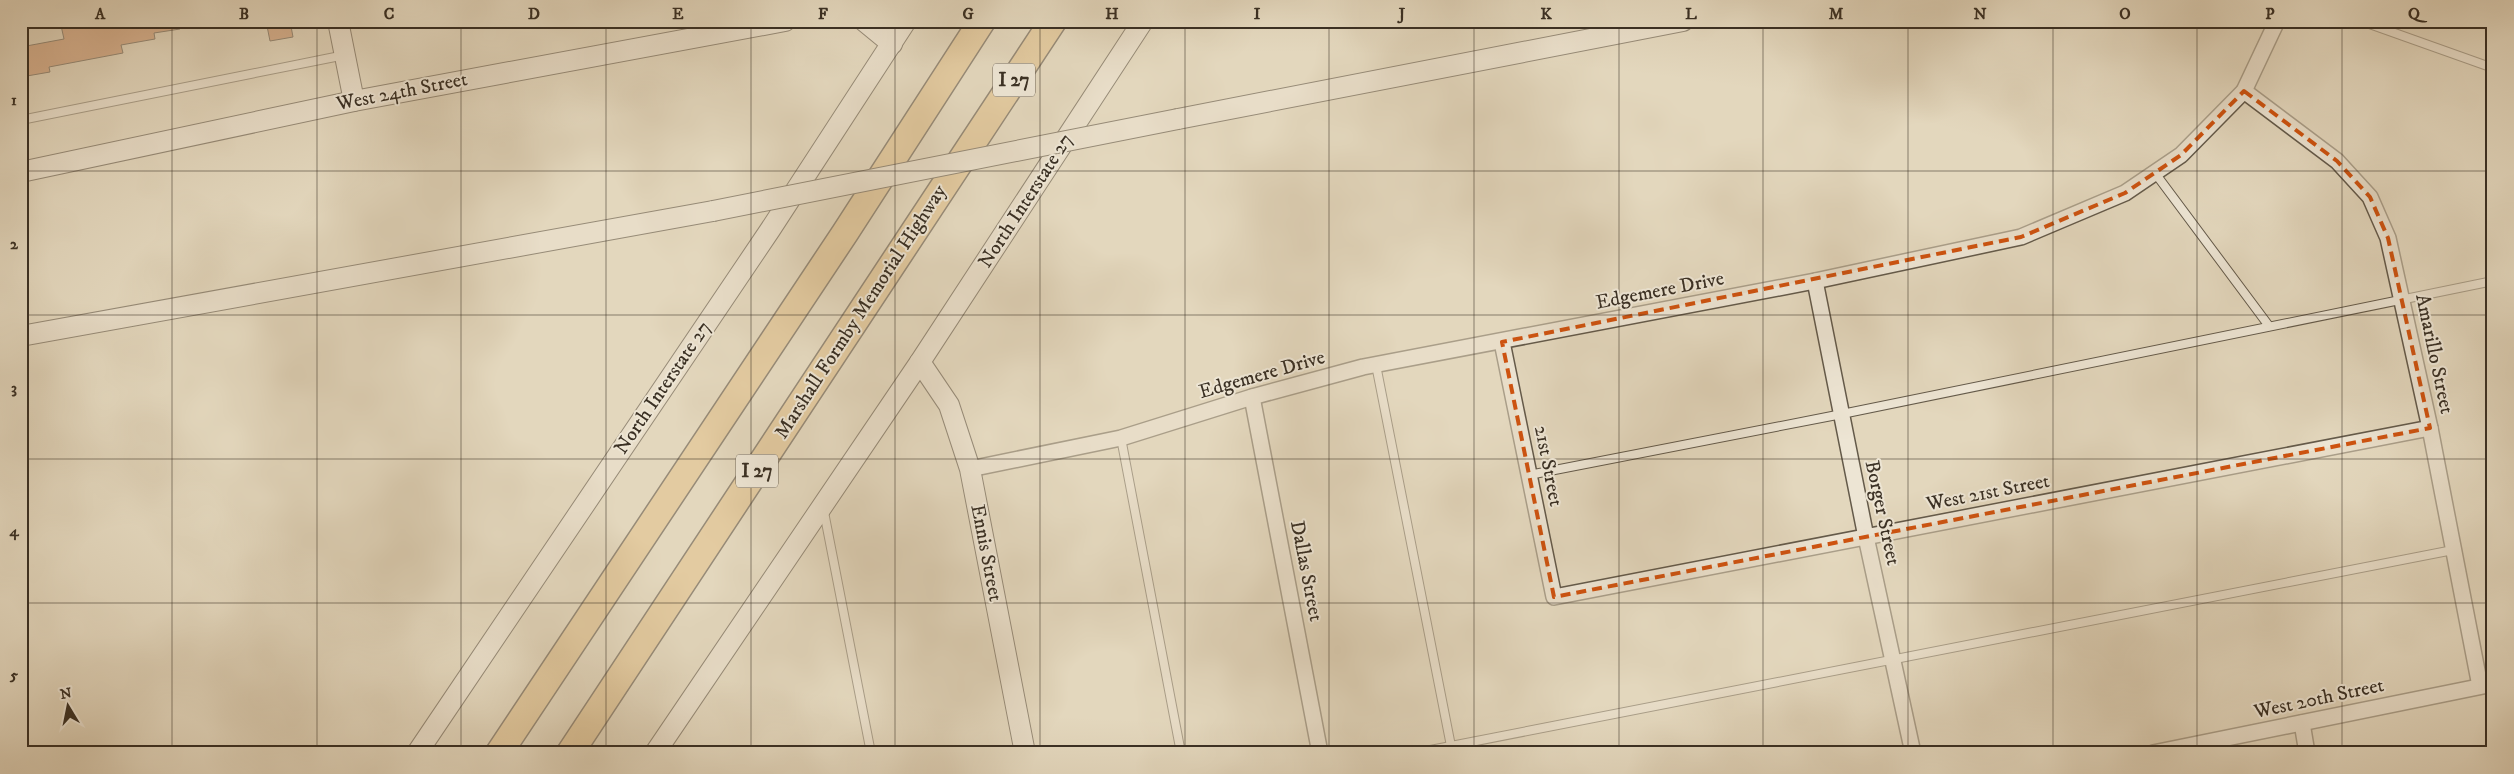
<svg xmlns="http://www.w3.org/2000/svg" width="2514" height="774" viewBox="0 0 2514 774" font-family="'IM FELL DW Pica',serif">
	<style>
		.building { fill: #c7865a; stroke: #3a3024 }
		.lines { fill: none; stroke-linecap: round; stroke-linejoin: round }
		.lane-casing { stroke: #645a4a; stroke-width: 10 }
		.street-casing { stroke: #645a4a; stroke-width: 18 }
		.secondary-casing { stroke: #3a3024; stroke-width: 22 }
		.highway-casing { stroke: #3a3024; stroke-width: 29 }
		.lane { stroke: #ede5d4; stroke-width: 8 }
		.street { stroke: #ede5d4; stroke-width: 15 }
		.secondary { stroke: #ede5d4; stroke-width: 20 }
		.highway { stroke: #e2bc7e; stroke-width: 26 }
		.secondary-bridge-casing { stroke: #3a3024; stroke-width: 22; stroke-linecap: butt }
		.secondary-bridge { stroke: #ede5d4; stroke-width: 20 }
		.marked { fill: none; stroke: #ce5310; stroke-width: 4; stroke-dasharray: 10 6; stroke-linejoin: round }
		.grid { fill: none; stroke: #3a3024; stroke-width: 1; stroke-opacity: 0.55 }
		.labels { text-anchor: middle; dominant-baseline: central; stroke-width: 4; stroke-linejoin: round; paint-order: stroke }
		.shield { fill: #ede5d4; stroke: #706659; stroke-width: 1 }
		.shield-label { font-size: 19px; font-weight: bold; fill: #3a3024 }
		.street-label { font-size: 20px; fill: #3a3024; stroke: #ede5d4 }
		.neatline { fill: none; stroke: #3a3024; stroke-width: 2 }
		.grid-label { font-size: 16px; text-anchor: middle; font-weight: bold; fill: #3a3024 }
	</style>
	<rect width="100%" height="100%" fill="#e3d7bd"/>
	<filter id="stains"><feTurbulence type="fractalNoise" baseFrequency=".004" numOctaves="4"/><feColorMatrix values="0 0 0 0 .2 0 0 0 0 .09 0 0 0 0 .02 0 0 0 .5 -.17"/></filter>
	<radialGradient id="worn" r=".72"><stop offset=".6" stop-color="#630" stop-opacity="0"/><stop offset="1" stop-color="#630" stop-opacity=".3"/></radialGradient>
	<g class="building">
		<path d="M60 21H179L180 29 154 33 155 39 121 45 123 53 49 67 50 72 21 77V47L64 39Z"/>
		<path d="M266 21H290L293 37 270 41Z"/>
	</g>
	<g class="lines">
		<g class="lane-casing">
			<g id="lane">
				<path d="M2361 21 2493 68"/>
				<path d="M21 120 345 55"/>
				<path d="M2155 173 2269 326"/>
				<path d="M1376 365 1451 746"/>
				<path d="M1121 438 1181 753"/>
				<path d="M1529 475 1842 414 2493 281"/>
				<path d="M824 512 871 753"/>
				<path d="M1415 753 2453 550"/>
			</g>
		</g>
		<g class="street-casing">
			<g id="street">
				<path d="M886 21 892 44"/>
				<path d="M2244 91 2337 161 2370 197 2388 238 2430 428 2480 686"/>
				<path d="M1815 281 1866 537 1913 753"/>
				<path d="M1502 342 1554 597 2430 428"/>
				<path d="M1252 397 1320 753"/>
				<path d="M970 469 1121 438 1252 397 1363 367 1815 281 2021 237 2125 193 2181 155 2244 91 2277 21"/>
				<path d="M2302 723 2307 753"/>
				<path d="M2153 753 2493 684"/>
			</g>
		</g>
		<g class="secondary-casing">
			<g id="secondary">
				<path d="M338 21 354 101"/>
				<path d="M864 21 892 44"/>
				<path d="M1178 119 1683 21"/>
				<path d="M21 172 354 101 785 21"/>
				<path d="M21 336 713 211"/>
				<path d="M920 362 949 405 970 469 1025 753"/>
				<path d="M417 753 770 230 906 21"/>
				<path d="M655 753 920 362 1143 21"/>
			</g>
		</g>
		<g class="highway-casing">
			<g id="highway">
				<path d="M499 753 845 233 982 21"/>
				<path d="M570 753 1053 21"/>
			</g>
		</g>
		<use href="#lane" class="lane"/>
		<use href="#street" class="street"/>
		<use href="#secondary" class="secondary"/>
		<use href="#highway" class="highway"/>
		<g class="secondary-bridge-casing">
			<path id="secondary-bridge" d="M713 211 1178 119"/>
		</g>
		<use href="#secondary-bridge" class="secondary-bridge"/>
	</g>
	<path d="M0 0H2514V774H0ZM2244 91 2337 161 2370 197 2388 238 2430 428 1554 597 1502 342 2021 237 2125 193 2181 155Z" fill="#e3d7bd" fill-opacity=".55" fill-rule="evenodd"/>
	<path class="marked" d="M2244 91 2337 161 2370 197 2388 238 2430 428 1554 597 1502 342 2021 237 2125 193 2181 155Z"/>
	<path class="grid" d="M172 21V753M317 21V753M461 21V753M606 21V753M751 21V753M895 21V753M1040 21V753M1185 21V753M1329 21V753M1474 21V753M1619 21V753M1763 21V753M1908 21V753M2053 21V753M2197 21V753M2342 21V753M21 171H2493M21 315H2493M21 459H2493M21 603H2493"/>
	<g class="labels">
		<g class="shield">
			<rect x="993" y="63.5" width="42" height="33" rx="4"/>
			<rect x="736" y="454.5" width="42" height="33" rx="4"/>
		</g>
		<g class="shield-label">
			<text x="1014" y="80">I 27</text>
			<text x="757" y="471">I 27</text>
		</g>
		<g class="street-label">
			<text transform="translate(402 92) rotate(-11)">West 24th Street</text>
			<text transform="translate(1026 201) rotate(-57)">North Interstate 27</text>
			<text transform="translate(1660 291) rotate(-11)">Edgemere Drive</text>
			<text transform="translate(861 312) rotate(-57)">Marshall Formby Memorial Highway</text>
			<text transform="translate(2434 354) rotate(78)">Amarillo Street</text>
			<text transform="translate(1262 375) rotate(-16)">Edgemere Drive</text>
			<text transform="translate(663 388) rotate(-56)">North Interstate 27</text>
			<text transform="translate(1548 466) rotate(79)">21st Street</text>
			<text transform="translate(1988 493) rotate(-11)">West 21st Street</text>
			<text transform="translate(1882 513) rotate(78)">Borger Street</text>
			<text transform="translate(986 553) rotate(79)">Ennis Street</text>
			<text transform="translate(1306 571) rotate(79)">Dallas Street</text>
			<text transform="translate(2319 699) rotate(-12)">West 20th Street</text>
		</g>
	</g>
	<rect width="2514" height="774" fill="none" stroke="#e3d7bd" stroke-width="55"/>
	<g transform="translate(68 706) rotate(350)" stroke="#ede5d4" stroke-width="4" paint-order="stroke">
	<path d="M0-4L9 19L0 12L-9 19Z" fill="#3a3024"/>
	<text y="-8" font-size="14" font-weight="bold" text-anchor="middle" fill="#3a3024">N</text>
	</g>
	<rect x="28" y="28" width="2458" height="718" class="neatline"/>
	<g class="grid-label">
		<text x="100" y="19">A</text>
		<text x="244" y="19">B</text>
		<text x="389" y="19">C</text>
		<text x="534" y="19">D</text>
		<text x="678" y="19">E</text>
		<text x="823" y="19">F</text>
		<text x="968" y="19">G</text>
		<text x="1112" y="19">H</text>
		<text x="1257" y="19">I</text>
		<text x="1402" y="19">J</text>
		<text x="1546" y="19">K</text>
		<text x="1691" y="19">L</text>
		<text x="1836" y="19">M</text>
		<text x="1980" y="19">N</text>
		<text x="2125" y="19">O</text>
		<text x="2270" y="19">P</text>
		<text x="2414" y="19">Q</text>
		<text x="14" y="105">1</text>
		<text x="14" y="249">2</text>
		<text x="14" y="393">3</text>
		<text x="14" y="536">4</text>
		<text x="14" y="680">5</text>
	</g>
	<rect width="100%" height="100%" filter="url(#stains)"/>
	<rect width="100%" height="100%" fill="url(#worn)"/>
</svg>
